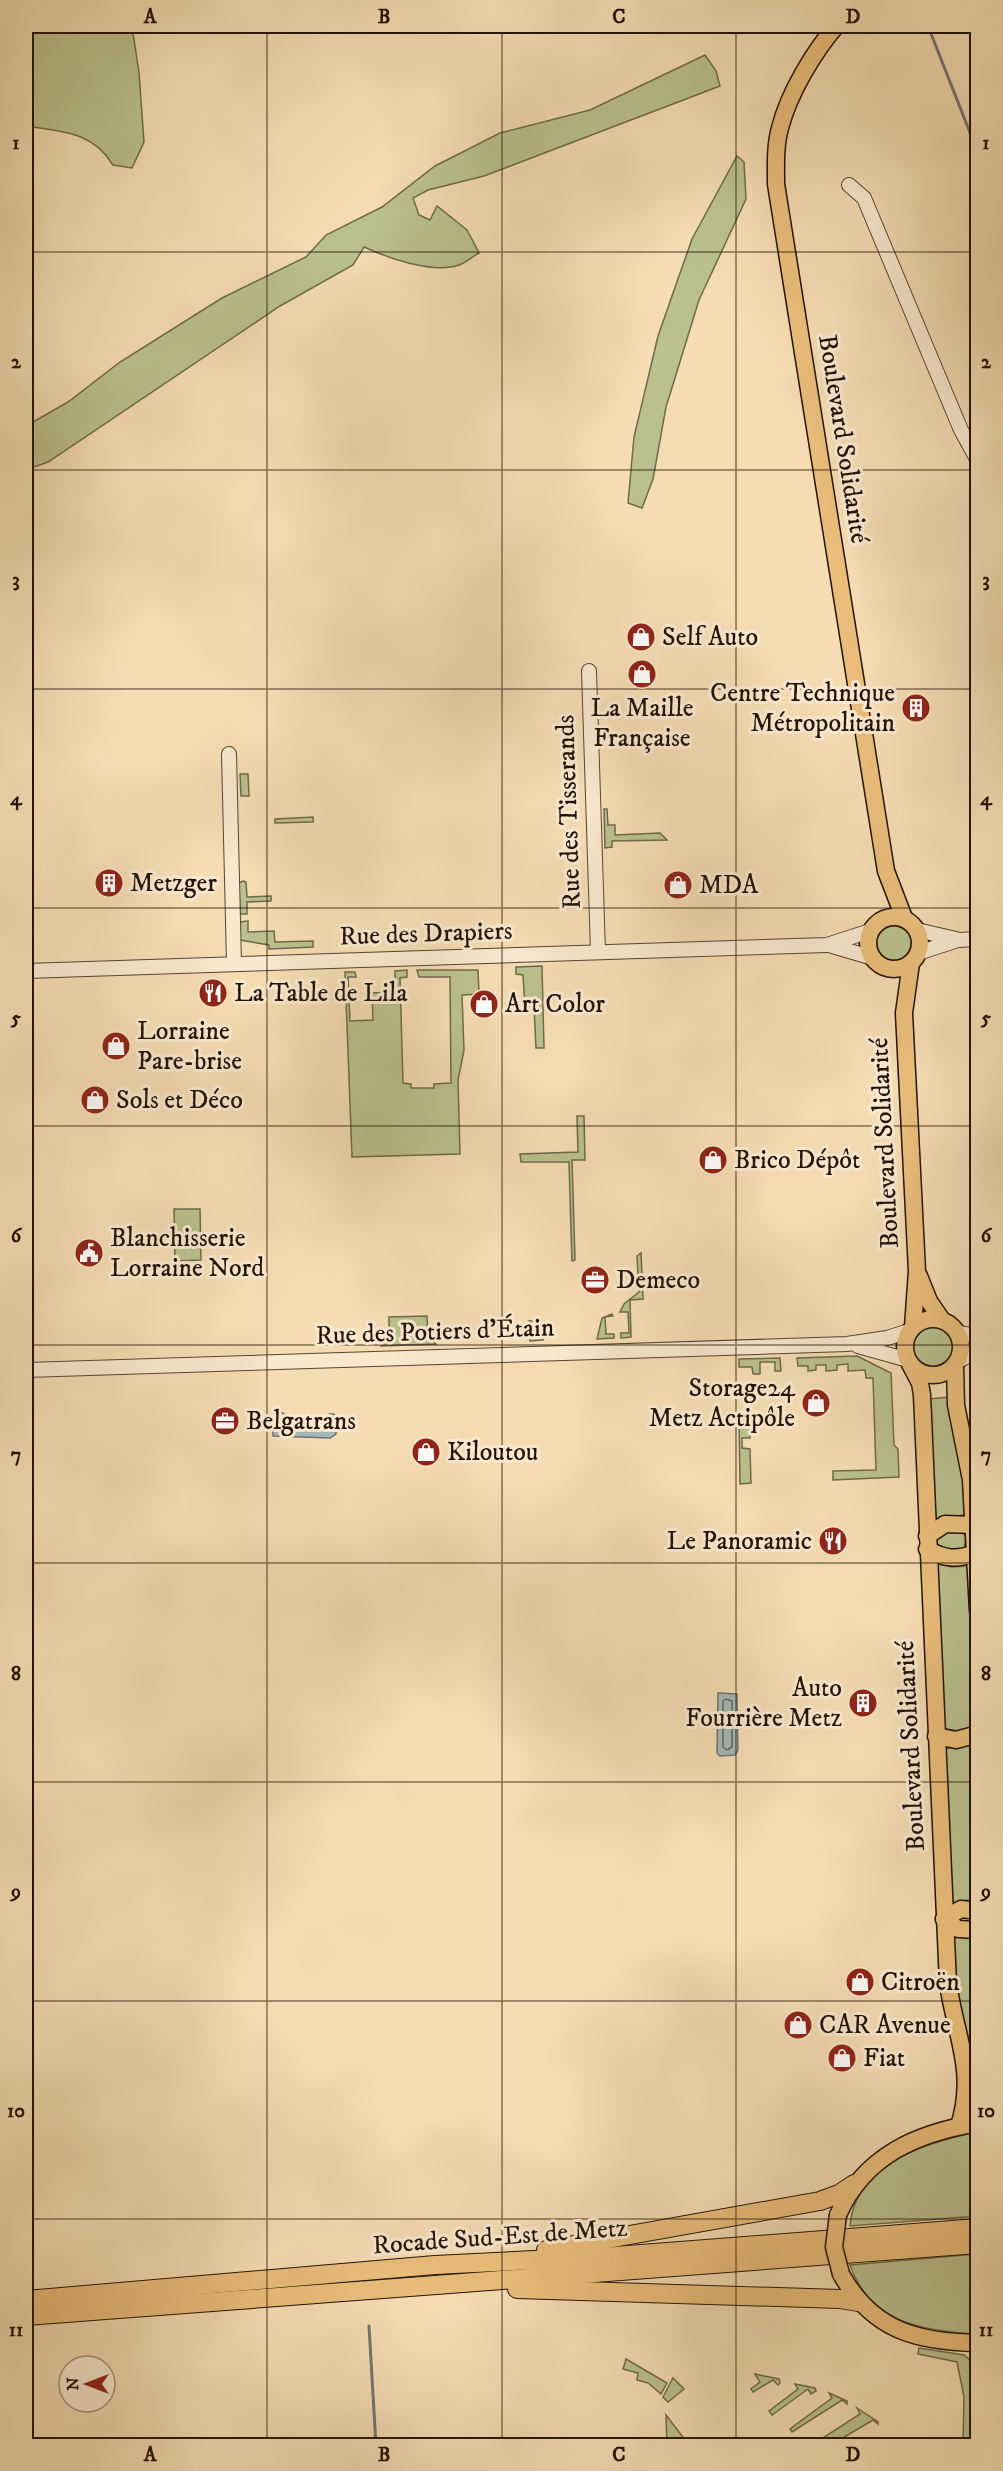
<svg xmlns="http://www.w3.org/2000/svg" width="1003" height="2471" viewBox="0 0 1003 2471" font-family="'IM FELL DW Pica',serif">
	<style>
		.green { fill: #bac18e; stroke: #6e6a4b; stroke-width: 1.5 }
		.water { fill: #a3b8b9; stroke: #6f7672; stroke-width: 1.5 }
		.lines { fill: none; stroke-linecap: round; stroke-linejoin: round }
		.shore { stroke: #626560; stroke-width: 1.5 }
		.stream { stroke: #6f7672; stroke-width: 3 }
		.minor-casing { stroke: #574433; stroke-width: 16 }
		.major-casing { stroke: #221208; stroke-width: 19 }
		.highway-casing { stroke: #221208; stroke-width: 20 }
		.minor { stroke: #f8e8ce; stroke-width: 14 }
		.major { stroke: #eabe7a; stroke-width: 16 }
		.highway { stroke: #eabe7a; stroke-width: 18 }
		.major-bridge-casing { stroke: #221208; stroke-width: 19; stroke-linecap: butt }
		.major-bridge { stroke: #eabe7a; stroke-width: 16 }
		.grid { fill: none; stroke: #221208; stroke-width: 1.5; stroke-opacity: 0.55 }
		.labels { text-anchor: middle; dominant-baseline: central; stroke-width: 6; stroke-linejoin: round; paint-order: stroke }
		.street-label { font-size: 26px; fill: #221208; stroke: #f8e8ce }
		.poi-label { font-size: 26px; fill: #221208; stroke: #f8e8ce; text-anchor: start }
		.neatline { fill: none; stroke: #221208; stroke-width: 2 }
		.grid-label { font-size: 20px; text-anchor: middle; font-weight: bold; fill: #221208 }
	</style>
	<rect width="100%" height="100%" fill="#f5dcb3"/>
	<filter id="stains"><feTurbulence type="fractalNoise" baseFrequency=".00333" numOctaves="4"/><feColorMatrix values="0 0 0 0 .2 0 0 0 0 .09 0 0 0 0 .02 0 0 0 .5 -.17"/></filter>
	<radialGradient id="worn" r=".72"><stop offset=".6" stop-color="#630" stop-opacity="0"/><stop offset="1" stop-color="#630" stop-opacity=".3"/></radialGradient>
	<g class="green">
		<path d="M31 26H132L139 73 144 142 132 168 113 165C92 131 62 132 26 126V99L31 71Z"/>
		<path d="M705 55 716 71 720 86 484 176 428 190 413 198 419 215 430 220 437 206 467 230 479 253C473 256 466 263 459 265 432 274 388 258 364 247L353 265 280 306 48 462 26 470V426L68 402 120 362 222 298 306 257 326 235 382 207 435 166 500 133 590 110Z"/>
		<path d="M737 156 744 162 746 199 699 300 666 407 653 479 642 508 628 503 634 437 658 336 692 239Z"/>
		<path d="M240 774H248L249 796H241Z"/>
		<path d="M604 809H607L608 825H615V835L660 833 667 840 612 841V847L605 848Z"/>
		<path d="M313 817V822L275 823V819Z"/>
		<path d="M243 881 246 882 247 897 271 896V901L247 902V914H240L239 883Z"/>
		<path d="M248 921V932L274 931 275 942 313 941V947L269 949V945L240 940V922Z"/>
		<circle cx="894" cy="943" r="17"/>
		<path d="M542 966 544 1048H536L534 1006 525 1007 523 975 516 974V967Z"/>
		<path d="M407 970V977L400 978 403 1083 411 1084V1088H434V1084L451 1083 450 977H419L417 970H478L479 994 462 995 464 1050 458 1080 460 1154 352 1157 345 972H355L356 977H348L350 1021 373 1020 372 993 395 992V971Z"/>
		<path d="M577 1116H584L585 1160H572L575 1260 572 1261 569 1162H521L520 1154 578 1152Z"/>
		<path d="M174 1209H200L201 1260 175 1261Z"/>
		<path d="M641 1253 643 1299 630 1300 631 1337 621 1338V1333H629L628 1312H620L624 1304 639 1292 637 1256Z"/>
		<path d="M612 1314 613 1316 605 1317 606 1334H614V1338L597 1339 602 1318Z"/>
		<path d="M427 1316 428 1337 436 1344 381 1346V1339L389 1338V1317Z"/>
		<path d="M529 1321H535V1335H543V1340L530 1341Z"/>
		<circle cx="933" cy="1347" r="22"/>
		<path d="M857 1356 891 1373 894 1445 898 1449 899 1477 833 1480V1471L876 1470 873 1378H866L865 1370 848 1371V1364L837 1365V1370L826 1371V1365H816V1370L808 1371V1366H798L797 1358Z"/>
		<path d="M780 1358 781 1371H775V1362H760V1374H753L752 1367H739V1359Z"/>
		<path d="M949 1397 959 1445 968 1514 947 1518 936 1525 929 1399Z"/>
		<path d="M739 1420H749L750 1438H742V1448L750 1449 751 1483 740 1484Z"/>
		<path d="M950 1531 962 1532 966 1537 964 1549C954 1552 944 1550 936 1543L939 1537Z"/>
		<path d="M936 1561 951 1567 970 1566 977 1719 967 1732 946 1729 941 1718Z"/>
		<path d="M970 1742 977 1744V1902L968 1900 950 1904 943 1750Z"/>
		<path d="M951 1932 977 1936V2113H973C976 2072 966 2048 958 2008 954 1983 953 1957 951 1932Z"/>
		<path d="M977 2132V2216L850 2226C855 2163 925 2143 977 2132Z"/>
		<path d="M977 2254V2334C923 2331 870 2323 850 2265Z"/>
		<path d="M919 2348 964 2355 977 2366V2445H963L964 2397 957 2362 918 2354Z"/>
		<path d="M626 2359 667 2383 661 2394 648 2383 637 2380 638 2373 623 2369Z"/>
		<path d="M755 2374 779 2379 780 2383 778 2385 773 2380 753 2392 751 2389 760 2382Z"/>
		<path d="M673 2378 684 2389 668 2402 663 2397Z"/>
		<path d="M795 2384 815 2388 816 2391 811 2394 808 2389 772 2415 769 2411 798 2389Z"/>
		<path d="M829 2393 847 2401V2404L842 2400 792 2432 790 2429 832 2398Z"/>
		<path d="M857 2408 878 2422V2424L873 2420 831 2445H812L860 2414Z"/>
		<path d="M666 2415 686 2441 680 2445H667Z"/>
	</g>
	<g class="water">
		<path d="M278 1411C295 1415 305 1450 329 1414H334L336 1417V1434L330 1438 273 1436 272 1422Z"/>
		<path d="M718 1693 737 1694 738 1750 735 1755 720 1756 717 1753Z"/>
	</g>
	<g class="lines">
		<path class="shore" d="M726 1699 732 1701V1747L727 1750 723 1747V1701Z"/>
		<g class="stream">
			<path d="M928 26 978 153"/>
			<path d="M369 2326 376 2446"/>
		</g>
		<g class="minor-casing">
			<g id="minor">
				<path d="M849 185 864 198 961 430 978 461"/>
				<path d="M589 671 598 952"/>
				<path d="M229 754 234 963"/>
				<path d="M917 930 956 939"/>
				<path d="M829 945 873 958"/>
				<path d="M918 953 958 940 978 939"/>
				<path d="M26 971 827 945 870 931"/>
				<path d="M958 1333 978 1336"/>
				<path d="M858 1346 908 1360"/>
				<path d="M958 1361 978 1351"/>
				<path d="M26 1370 847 1344 887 1338 909 1331"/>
			</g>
		</g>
		<g class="major-casing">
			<g id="major">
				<path d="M836 26C813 53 789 93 780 128 775 146 776 165 776 184L886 871 904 918"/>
				<circle cx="894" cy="943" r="26"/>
				<path d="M911 963 904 1013 917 1271 913 1327"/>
				<path d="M919 1276 929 1301 942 1320"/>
				<circle cx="933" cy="1347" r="28"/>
				<path d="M910 1364 920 1383 922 1395 948 1984C956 2037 976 2072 959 2126"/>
				<path d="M955 1366 956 1405 971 1480 978 1611"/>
				<path d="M927 1536 945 1524 974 1525"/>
				<path d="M927 1549C944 1559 957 1560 975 1553"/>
				<path d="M936 1736 956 1740 978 1734"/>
				<path d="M944 1919 958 1929 978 1930"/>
				<path d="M944 1919 961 1909 978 1911"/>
				<path d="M838 2215C864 2156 916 2133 978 2123"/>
				<path d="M841 2274C872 2330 916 2342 978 2343"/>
			</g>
		</g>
		<g class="highway-casing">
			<g id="highway">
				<path d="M546 2250 820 2201 839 2194 854 2184"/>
				<path d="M517 2289 840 2299 858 2302"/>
				<path d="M26 2300 435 2265 615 2256 978 2228"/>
				<path d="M26 2316 978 2244"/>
			</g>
		</g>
		<use href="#minor" class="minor"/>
		<use href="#major" class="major"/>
		<use href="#highway" class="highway"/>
		<g class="major-bridge-casing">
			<path id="major-bridge" d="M838 2215 834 2247 841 2274"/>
		</g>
		<use href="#major-bridge" class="major-bridge"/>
	</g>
	<path class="grid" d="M267 26V2446M502 26V2446M736 26V2446M26 252H978M26 470H978M26 689H978M26 908H978M26 1126H978M26 1345H978M26 1563H978M26 1782H978M26 2001H978M26 2219H978"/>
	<defs>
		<g id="shop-disc" transform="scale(1.5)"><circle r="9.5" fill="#8f2418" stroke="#f8e8ce"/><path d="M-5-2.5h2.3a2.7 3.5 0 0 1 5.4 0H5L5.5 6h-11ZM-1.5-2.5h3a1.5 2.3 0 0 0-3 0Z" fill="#fff"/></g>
		<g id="building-disc" transform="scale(1.5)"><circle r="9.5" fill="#8f2418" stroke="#f8e8ce"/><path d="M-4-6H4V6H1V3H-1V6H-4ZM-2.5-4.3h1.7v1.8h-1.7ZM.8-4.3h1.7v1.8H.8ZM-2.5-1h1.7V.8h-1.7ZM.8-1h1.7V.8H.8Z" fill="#fff"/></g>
		<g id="restaurant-disc" transform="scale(1.5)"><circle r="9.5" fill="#8f2418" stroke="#f8e8ce"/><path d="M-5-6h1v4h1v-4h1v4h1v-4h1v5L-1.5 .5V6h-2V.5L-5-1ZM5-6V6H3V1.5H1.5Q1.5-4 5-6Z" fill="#fff"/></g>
		<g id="civic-disc" transform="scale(1.5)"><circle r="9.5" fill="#8f2418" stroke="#f8e8ce"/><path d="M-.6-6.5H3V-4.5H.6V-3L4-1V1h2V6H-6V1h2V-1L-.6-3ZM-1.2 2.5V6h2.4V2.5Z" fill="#fff"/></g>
		<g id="office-disc" transform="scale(1.5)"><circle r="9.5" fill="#8f2418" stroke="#f8e8ce"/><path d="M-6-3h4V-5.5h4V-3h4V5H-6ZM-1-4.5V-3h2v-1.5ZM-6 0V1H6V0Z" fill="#fff"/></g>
	</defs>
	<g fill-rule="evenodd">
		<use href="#shop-disc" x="641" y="637"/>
		<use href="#shop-disc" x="642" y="674"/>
		<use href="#building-disc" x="916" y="708"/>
		<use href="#building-disc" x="109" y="883"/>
		<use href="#shop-disc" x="678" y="885"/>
		<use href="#restaurant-disc" x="213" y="993"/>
		<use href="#shop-disc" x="484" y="1004"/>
		<use href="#shop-disc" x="116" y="1046"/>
		<use href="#shop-disc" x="95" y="1100"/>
		<use href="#shop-disc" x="713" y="1160"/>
		<use href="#civic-disc" x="89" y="1253"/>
		<use href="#office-disc" x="595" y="1280"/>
		<use href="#shop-disc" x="816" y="1403"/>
		<use href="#office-disc" x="225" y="1421"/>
		<use href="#shop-disc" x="426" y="1452"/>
		<use href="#restaurant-disc" x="833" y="1541"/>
		<use href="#building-disc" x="863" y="1703"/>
		<use href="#shop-disc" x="860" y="1982"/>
		<use href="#shop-disc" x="798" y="2025"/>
		<use href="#shop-disc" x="842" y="2058"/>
	</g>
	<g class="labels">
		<g class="street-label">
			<text transform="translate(843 439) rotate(81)">Boulevard Solidarité</text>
			<text transform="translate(569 812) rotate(-92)">Rue des Tisserands</text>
			<text transform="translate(426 934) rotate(-2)">Rue des Drapiers</text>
			<text transform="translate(885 1143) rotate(-93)">Boulevard Solidarité</text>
			<text transform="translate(435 1332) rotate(-2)">Rue des Potiers d'Étain</text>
			<text transform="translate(911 1746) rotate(-93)">Boulevard Solidarité</text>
			<text transform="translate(500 2237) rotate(-4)">Rocade Sud-Est de Metz</text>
		</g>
		<g class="poi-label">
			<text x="662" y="637">Self Auto</text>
			<text x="895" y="693" text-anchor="end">Centre Technique<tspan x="895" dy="30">Métropolitain</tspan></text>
			<text x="642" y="708" text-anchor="middle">La Maille<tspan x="642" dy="30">Française</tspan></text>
			<text x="130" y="883">Metzger</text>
			<text x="699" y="885">MDA</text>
			<text x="234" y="993">La Table de Lila</text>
			<text x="505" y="1004">Art Color</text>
			<text x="137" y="1031">Lorraine<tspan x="137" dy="30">Pare-brise</tspan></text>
			<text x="116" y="1100">Sols et Déco</text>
			<text x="734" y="1160">Brico Dépôt</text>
			<text x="110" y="1238">Blanchisserie<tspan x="110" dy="30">Lorraine Nord</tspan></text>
			<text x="616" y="1280">Demeco</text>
			<text x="795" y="1388" text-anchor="end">Storage24<tspan x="795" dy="30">Metz Actipôle</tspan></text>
			<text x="246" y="1421">Belgatrans</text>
			<text x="447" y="1452">Kiloutou</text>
			<text x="812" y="1541" text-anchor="end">Le Panoramic</text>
			<text x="842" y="1688" text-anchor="end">Auto<tspan x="842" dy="30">Fourrière Metz</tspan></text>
			<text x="881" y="1982">Citroën</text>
			<text x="819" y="2025">CAR Avenue</text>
			<text x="863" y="2058">Fiat</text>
		</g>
	</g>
	<rect width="1003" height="2471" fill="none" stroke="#f5dcb3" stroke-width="66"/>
	<g transform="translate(87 2384) rotate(270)"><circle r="28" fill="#f8e8ce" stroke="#a2927f" stroke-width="1.5"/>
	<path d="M0-4.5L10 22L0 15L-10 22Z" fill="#8f2418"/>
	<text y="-9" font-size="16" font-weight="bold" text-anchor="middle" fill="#221208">N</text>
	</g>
	<rect x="33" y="33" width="937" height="2405" class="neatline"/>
	<g class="grid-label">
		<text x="150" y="23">A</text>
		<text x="384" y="23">B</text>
		<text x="619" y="23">C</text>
		<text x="853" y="23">D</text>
		<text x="16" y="149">1</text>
		<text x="986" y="149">1</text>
		<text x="16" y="368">2</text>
		<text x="986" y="368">2</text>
		<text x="16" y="586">3</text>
		<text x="986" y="586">3</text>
		<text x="16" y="805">4</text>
		<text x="986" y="805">4</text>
		<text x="16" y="1024">5</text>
		<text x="986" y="1024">5</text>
		<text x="16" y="1242">6</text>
		<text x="986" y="1242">6</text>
		<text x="16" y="1461">7</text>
		<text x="986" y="1461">7</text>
		<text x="16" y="1680">8</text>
		<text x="986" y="1680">8</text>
		<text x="16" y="1898">9</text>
		<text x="986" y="1898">9</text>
		<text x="16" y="2117">10</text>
		<text x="986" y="2117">10</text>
		<text x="16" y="2336">11</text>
		<text x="986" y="2336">11</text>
		<text x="150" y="2461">A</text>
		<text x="384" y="2461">B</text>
		<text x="619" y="2461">C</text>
		<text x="853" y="2461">D</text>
	</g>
	<rect width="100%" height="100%" filter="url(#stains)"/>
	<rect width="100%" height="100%" fill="url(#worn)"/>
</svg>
